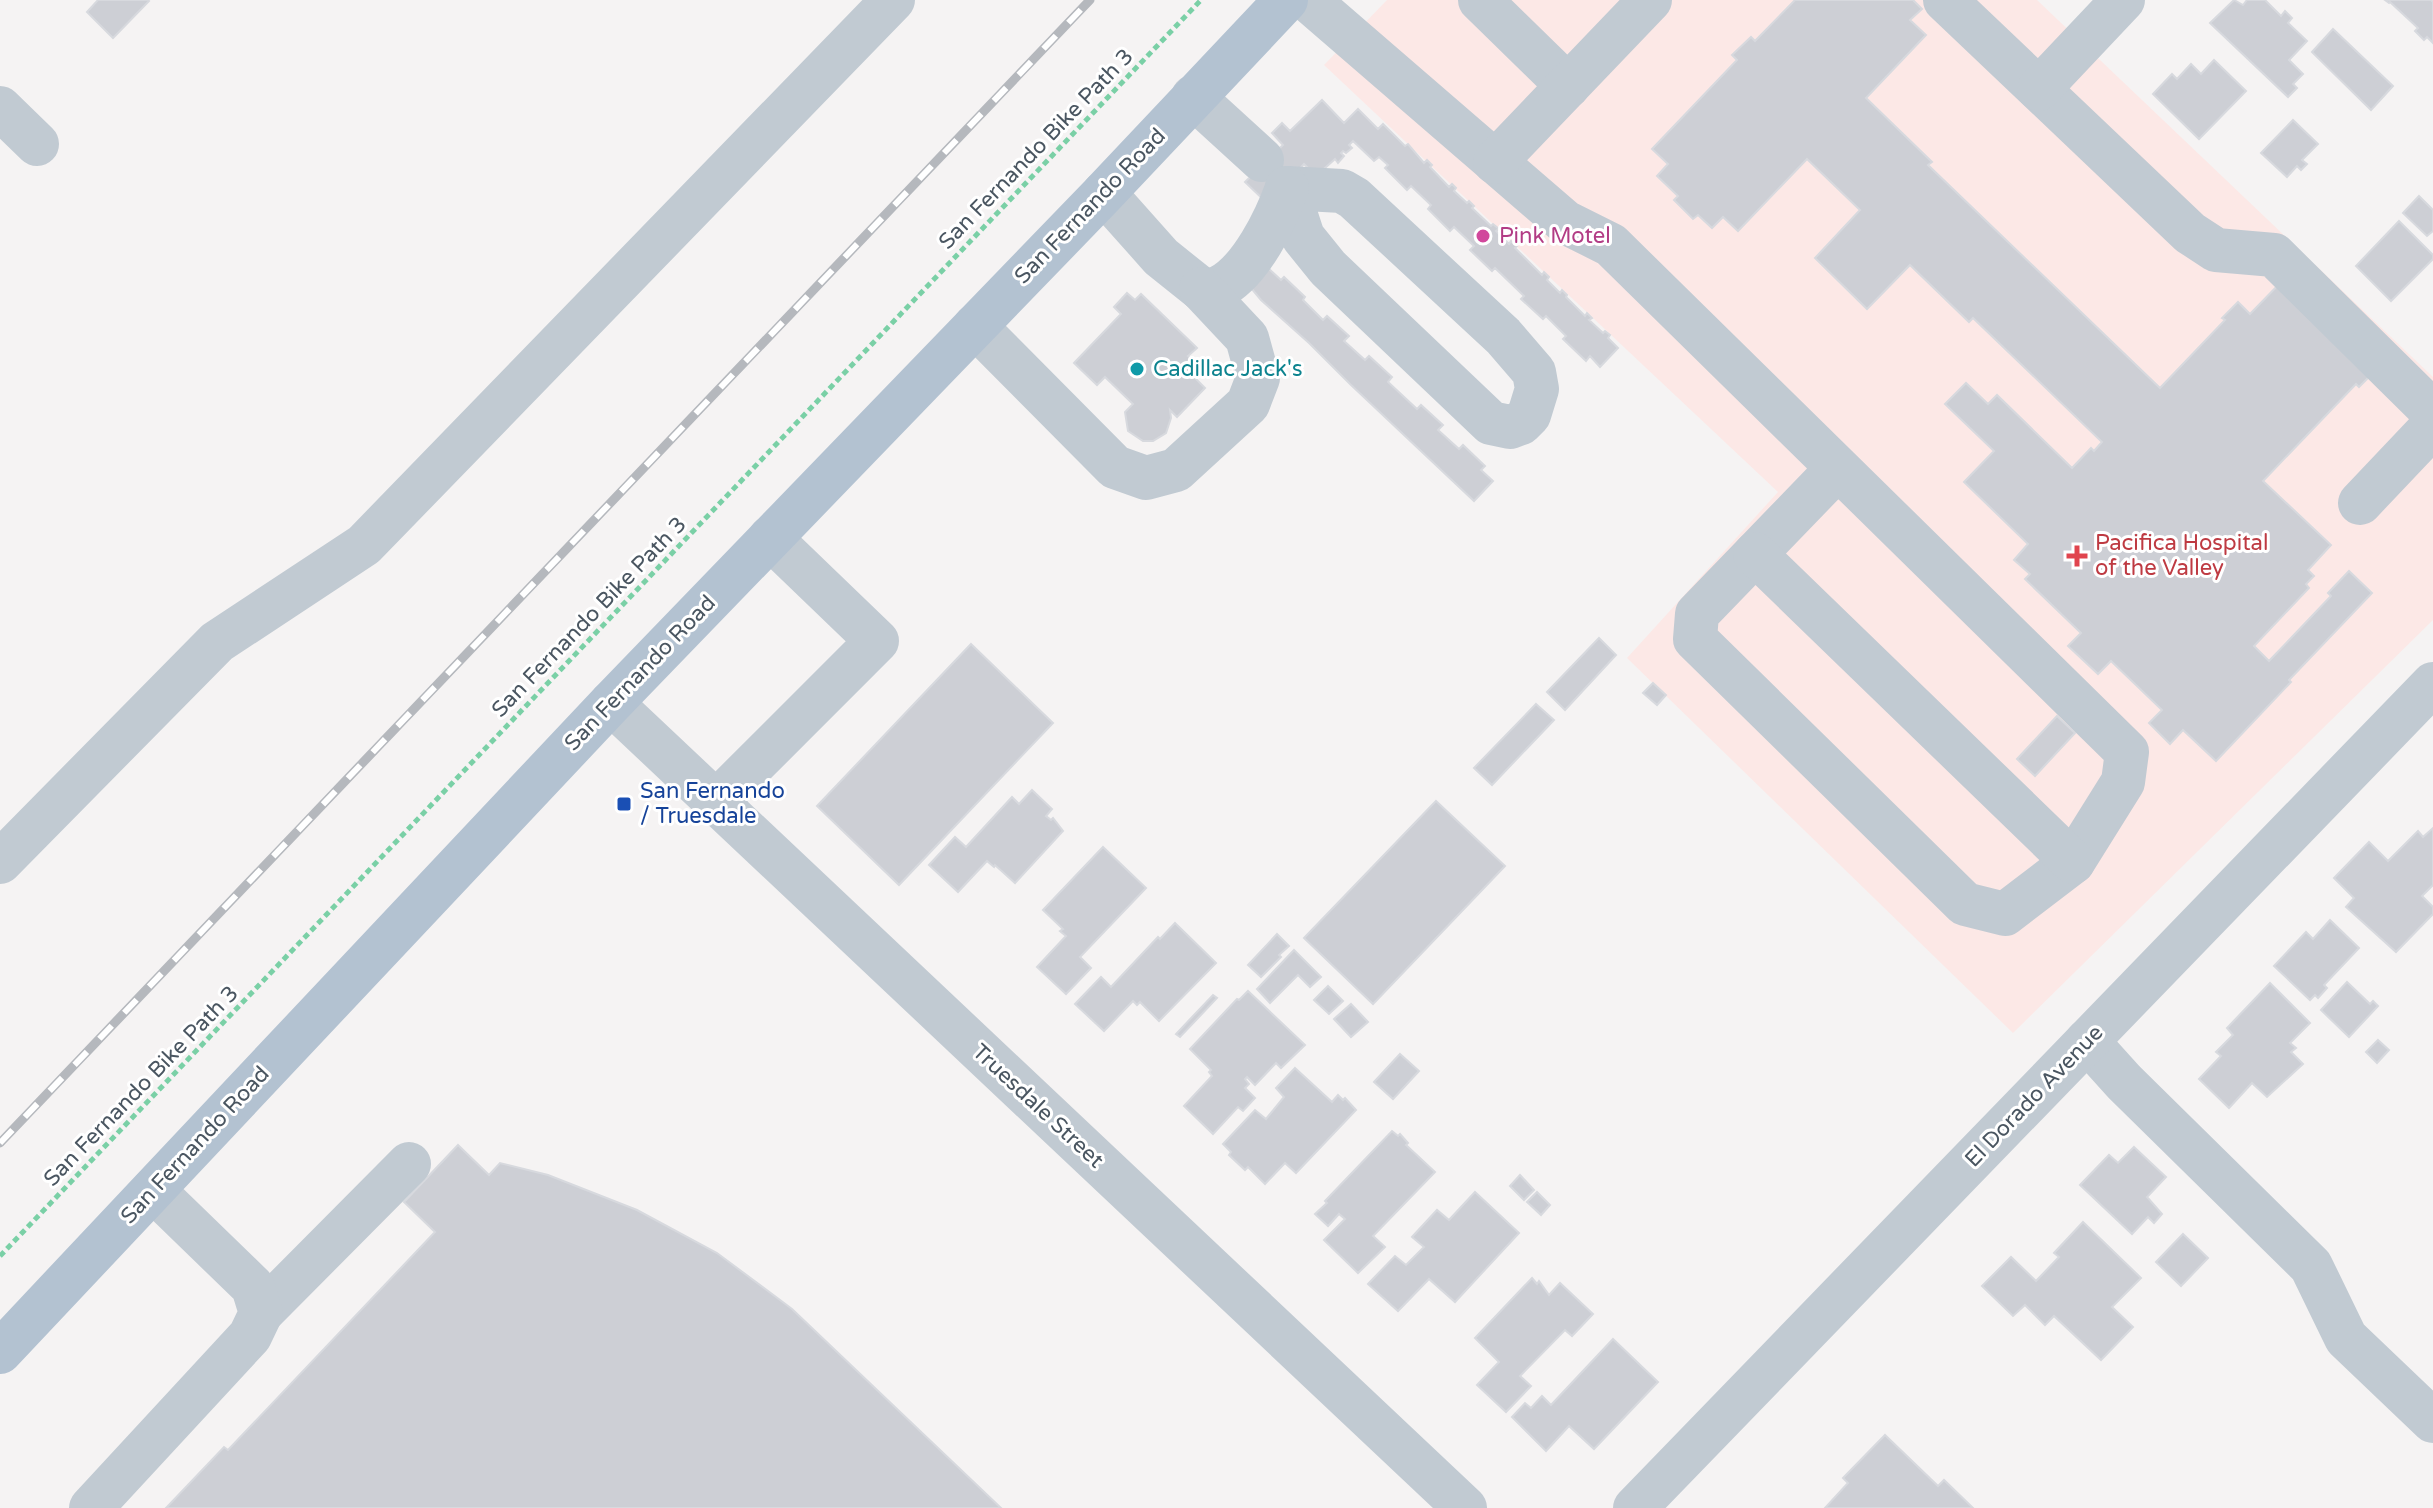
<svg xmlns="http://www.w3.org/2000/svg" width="2433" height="1508" viewBox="0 0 2433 1508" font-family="'Varela Round',sans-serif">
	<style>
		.medical { fill: #fce8e6 }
		.building { fill: #cdcfd5; stroke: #d7d9de; stroke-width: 2 }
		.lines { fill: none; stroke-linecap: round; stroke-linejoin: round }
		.path { stroke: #7ad0a6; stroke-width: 5; stroke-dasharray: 6 4; stroke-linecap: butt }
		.minor { stroke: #c1cad2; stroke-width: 44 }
		.major { stroke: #b3c2d1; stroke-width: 44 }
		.rail-casing { stroke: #b5b8bd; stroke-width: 9 }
		.rail { stroke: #fff; stroke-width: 6; stroke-dasharray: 18; stroke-linecap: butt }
		.hotel-dot { fill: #d1479c; stroke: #fff; stroke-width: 3 }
		.culture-dot { fill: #0f9aa8; stroke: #fff; stroke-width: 3 }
		.health-dot { fill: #e0444e; stroke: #fff; stroke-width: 3 }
		.transit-dot { fill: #1a4fb4; stroke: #fff; stroke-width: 3 }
		.labels { text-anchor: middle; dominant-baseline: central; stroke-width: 6; stroke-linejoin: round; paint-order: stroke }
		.street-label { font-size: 22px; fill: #4a5661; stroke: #fff }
		.hotel-label { font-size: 22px; fill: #b23c85; stroke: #fff; text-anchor: start }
		.culture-label { font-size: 22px; fill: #0d838f; stroke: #fff; text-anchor: start }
		.health-label { font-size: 22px; fill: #be3a42; stroke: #fff; text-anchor: start }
		.transit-label { font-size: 22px; fill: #164399; stroke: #fff; text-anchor: start }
	</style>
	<rect width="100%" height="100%" fill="#f5f3f3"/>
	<path class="medical" d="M1387 0H2037L2433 377V620L2013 1033 1627 658 1778 492 1324 65Z"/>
	<g class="building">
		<path d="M98 0H148L149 1 113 38 87 12Z"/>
		<path d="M1795 0H1913L1922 9 1910 20 1926 35 1866 98 1932 162 1928 165 2160 388 2225 320 2222 318 2238 302 2250 314 2285 278 2372 374 2359 387 2356 384 2263 481 2331 545 2308 570 2314 576 2306 584 2309 588 2254 646 2269 661 2331 596 2328 593 2349 571 2372 593 2289 680 2291 682 2216 761 2183 730 2170 744 2149 723 2162 710 2111 661 2098 674 2068 646 2081 633 2025 579 2030 574 2014 560 2028 544 1964 482 1994 451 1945 404 1966 383 1988 404 1997 395 2072 468 2091 448 2094 451 2102 442 1973 318 1969 322 1910 265 1867 309 1815 258 1860 210 1807 159 1738 231 1723 217 1712 228 1698 215 1693 219 1674 200 1678 196 1657 176 1668 164 1652 149 1737 60 1732 55 1751 37 1755 41Z"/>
		<path d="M2234 0 2243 5 2247 0H2265L2281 16 2285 11 2292 18 2288 23 2307 41 2289 60 2303 74 2293 84 2297 88 2288 97 2210 23Z"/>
		<path d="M2385 0H2431L2433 2V43L2427 37 2424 40 2415 31 2418 28 2390 2 2389 3Z"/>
		<path d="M2333 29 2393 86 2371 110 2312 52Z"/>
		<path d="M2214 60 2246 91 2199 139 2153 94 2172 74 2177 79 2191 64 2201 74Z"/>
		<path d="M1322 100 1344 123 1358 109 1378 129 1383 124 1405 146 1408 144 1424 163 1427 160 1432 165 1430 167 1449 187 1452 184 1456 188 1454 191 1467 203 1469 201 1474 206 1472 208 1491 226 1493 224 1499 229 1496 231 1509 244 1511 241 1517 246 1515 248 1542 275 1544 272 1549 277 1547 280 1560 293 1562 290 1567 295 1566 297 1585 316 1587 313 1592 318 1589 320 1603 333 1605 331 1610 335 1608 338 1618 348 1600 367 1590 356 1586 361 1563 339 1566 336 1546 316 1543 319 1521 299 1524 296 1495 268 1492 271 1470 250 1474 246 1454 227 1450 231 1428 209 1431 205 1411 186 1407 190 1385 168 1388 165 1379 157 1374 161 1353 141 1349 145 1352 148 1346 153 1343 151 1341 153 1344 156 1338 163 1335 159 1316 176 1304 164 1267 203 1245 182 1283 145 1272 133 1282 123 1290 131Z"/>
		<path d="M2293 120 2318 144 2302 160 2307 164 2301 170 2297 166 2287 177 2261 153Z"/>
		<path d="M2419 196 2433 210V231L2427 236 2403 213Z"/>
		<path d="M2399 221 2433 255V259L2391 301 2356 266Z"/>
		<path d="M1268 268 1281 280 1284 277 1305 297 1303 300 1323 320 1327 316 1349 336 1344 341 1365 360 1369 356 1392 377 1388 382 1417 409 1421 405 1443 425 1438 430 1459 449 1463 445 1485 466 1481 470 1493 481 1474 501 1350 384 1309 343 1261 300 1251 288Z"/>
		<path d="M1127 293 1135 300 1141 294 1197 348 1188 356 1198 365 1190 373 1205 388 1177 417 1170 410 1171 418 1166 433 1153 441H1143L1128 431 1125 412 1133 404 1105 377 1097 385 1074 363 1121 314 1114 307Z"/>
		<path d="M1599 638 1616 655 1565 710 1547 692Z"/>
		<path d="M971 644 1053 723 899 885 817 806Z"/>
		<path d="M1653 683 1666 695 1657 705 1643 693Z"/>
		<path d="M1536 704 1554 720 1492 785 1474 768Z"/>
		<path d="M2057 716 2075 733 2035 776 2017 759Z"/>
		<path d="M1032 790 1052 809 1046 816 1051 820 1053 818 1063 831 1015 883 995 865 994 867 987 861 958 892 929 865 955 837 966 847 1012 797 1019 804Z"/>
		<path d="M1436 801 1505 866 1373 1004 1304 938Z"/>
		<path d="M2433 828V885L2422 896 2433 907V914L2396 952 2346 907 2354 898 2334 878 2369 842 2388 861 2418 831 2423 837Z"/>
		<path d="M1103 847 1146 888 1080 957 1091 968 1066 994 1037 967 1066 936 1060 931 1063 929 1043 910Z"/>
		<path d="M2330 920 2359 948 2324 985 2327 988 2318 998 2315 995 2310 1000 2274 966 2306 932 2313 939Z"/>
		<path d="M1175 923 1216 963 1159 1021 1140 1002 1137 1005 1133 1001 1104 1031 1075 1004 1101 977 1111 987 1158 937 1160 939Z"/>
		<path d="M1277 934 1289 946 1279 955 1281 957 1261 977 1248 965Z"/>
		<path d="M1294 950 1321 977 1310 987 1298 975 1270 1003 1257 989Z"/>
		<path d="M2347 982 2370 1004 2373 1001 2378 1006 2349 1037 2321 1010Z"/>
		<path d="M2270 983 2310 1023 2290 1043 2296 1048 2291 1052 2303 1064 2267 1097 2252 1083 2229 1108 2199 1079 2221 1056 2216 1052 2233 1035 2227 1028Z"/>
		<path d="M1328 986 1343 1001 1329 1014 1314 1000Z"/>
		<path d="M1248 991 1305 1045 1281 1068 1276 1063 1255 1085 1247 1077 1245 1079 1249 1084 1245 1088 1255 1098 1243 1111 1238 1107 1213 1134 1184 1106 1212 1076 1209 1072 1211 1070 1190 1049 1237 999 1239 1000Z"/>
		<path d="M1213 995 1217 998 1180 1037 1176 1034Z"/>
		<path d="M1351 1004 1368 1022 1351 1037 1334 1019Z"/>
		<path d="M2378 1040 2389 1050 2377 1063 2366 1052Z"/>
		<path d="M1400 1054 1419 1071 1393 1099 1374 1082Z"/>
		<path d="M1295 1068 1332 1102 1338 1095 1343 1100 1345 1098 1356 1110 1296 1173 1285 1163 1265 1184 1248 1167 1245 1170 1229 1155 1231 1152 1223 1144 1255 1110 1266 1119 1284 1097 1276 1088Z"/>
		<path d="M1392 1131 1398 1136 1400 1134 1408 1143 1406 1145 1435 1172 1373 1236 1385 1247 1358 1273 1324 1240 1345 1219 1339 1214 1328 1226 1315 1214 1327 1203 1325 1201Z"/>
		<path d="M458 1145 489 1175 500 1163 548 1175 637 1210 717 1253 792 1309 1001 1508H166L224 1447 228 1450 435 1232 404 1202Z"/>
		<path d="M2134 1147 2166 1177 2147 1197 2162 1214 2154 1223 2148 1217 2132 1234 2080 1185 2109 1155 2118 1163Z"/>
		<path d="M1520 1175 1534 1190 1524 1200 1510 1186Z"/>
		<path d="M1475 1192 1519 1233 1455 1302 1429 1279 1398 1311 1368 1284 1395 1256 1406 1265 1424 1247 1412 1237 1437 1210 1449 1220Z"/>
		<path d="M1537 1192 1550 1205 1541 1215 1527 1202Z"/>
		<path d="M2083 1222 2141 1278 2112 1307 2133 1327 2101 1360 2054 1316 2045 1325 2025 1305 2013 1316 1982 1286 2011 1257 2036 1281 2059 1257 2054 1253Z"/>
		<path d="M2183 1234 2208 1258 2181 1286 2156 1262Z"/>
		<path d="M1532 1278 1537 1284 1539 1281 1549 1295 1560 1283 1593 1314 1572 1336 1565 1330 1520 1376 1531 1386 1506 1412 1477 1385 1499 1362 1475 1338Z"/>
		<path d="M1613 1339 1658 1382 1594 1449 1569 1426 1546 1451 1512 1417 1525 1403 1531 1408 1542 1396 1551 1405Z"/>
		<path d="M1885 1435 1938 1486 1944 1480 1973 1508H1825L1848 1483 1843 1478Z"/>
	</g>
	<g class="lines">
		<path class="path" d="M0 1256 1201 0"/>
		<g class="minor">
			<path d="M1308 0 1565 222 1611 245 2127 752 2123 782 2073 862 2005 914 1965 904 1695 639 1697 614 1838 468"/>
			<path d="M1480 0 1568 86"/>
			<path d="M1945 0 2190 233 2216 250 2274 255 2430 409 2432 427 2360 503"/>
			<path d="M2039 89 2123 0"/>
			<path d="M1193 97 1262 160"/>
			<path d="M0 108 37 144"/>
			<path d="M1495 162 1650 0"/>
			<path d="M1287 188 1342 191 1354 198 1503 336 1534 372 1537 389 1529 415 1521 423 1510 427 1491 423 1328 268 1303 237Z"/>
			<path d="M1104 193 1161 257 1201 289C1208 289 1214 290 1220 287 1251 271 1276 219 1287 188"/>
			<path d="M975 326 1115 467 1146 478 1176 470 1248 404 1258 378 1247 338 1201 289"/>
			<path d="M1755 554 2073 862"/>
			<path d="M611 703 1465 1508"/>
			<path d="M715 803 877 641 770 538"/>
			<path d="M0 862 217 642 364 545 893 0"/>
			<path d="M2087 1041 2124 1082 2311 1266 2346 1338 2433 1421"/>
			<path d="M261 1313 409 1164"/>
			<path d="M91 1508 250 1336 261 1313 253 1287 153 1190"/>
			<path d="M1635 1508 2433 684"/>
		</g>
		<path class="major" d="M0 1352 611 703 1101 196 1286 0"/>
		<g class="rail-casing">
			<path id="rail" d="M0 1143 1090 0"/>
		</g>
		<use href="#rail" class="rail"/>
	</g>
	<circle class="hotel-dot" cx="1483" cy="236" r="8"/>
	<circle class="culture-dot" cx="1137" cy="369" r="8"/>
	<path class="health-dot" d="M2073 544h8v8h8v8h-8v8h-8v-8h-8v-8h8z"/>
	<rect class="transit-dot" x="616" y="796" width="16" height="16" rx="4"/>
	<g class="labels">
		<g class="street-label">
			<text transform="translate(1036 149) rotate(-46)">San Fernando Bike Path 3</text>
			<text transform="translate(1090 206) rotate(-46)">San Fernando Road</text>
			<text transform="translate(589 617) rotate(-46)">San Fernando Bike Path 3</text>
			<text transform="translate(640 673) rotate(-46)">San Fernando Road</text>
			<text transform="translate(141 1086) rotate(-46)">San Fernando Bike Path 3</text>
			<text transform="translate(2034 1096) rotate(-46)">El Dorado Avenue</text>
			<text transform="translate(1038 1106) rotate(43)">Truesdale Street</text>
			<text transform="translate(195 1145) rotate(-47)">San Fernando Road</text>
		</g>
		<g class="hotel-label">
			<text x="1499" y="236">Pink Motel</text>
		</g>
		<g class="culture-label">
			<text x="1153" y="369">Cadillac Jack's</text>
		</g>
		<g class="health-label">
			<text x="2095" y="543">Pacifica Hospital<tspan x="2095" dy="25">of the Valley</tspan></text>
		</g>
		<g class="transit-label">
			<text x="640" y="791">San Fernando<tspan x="640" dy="25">/ Truesdale</tspan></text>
		</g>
	</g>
</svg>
